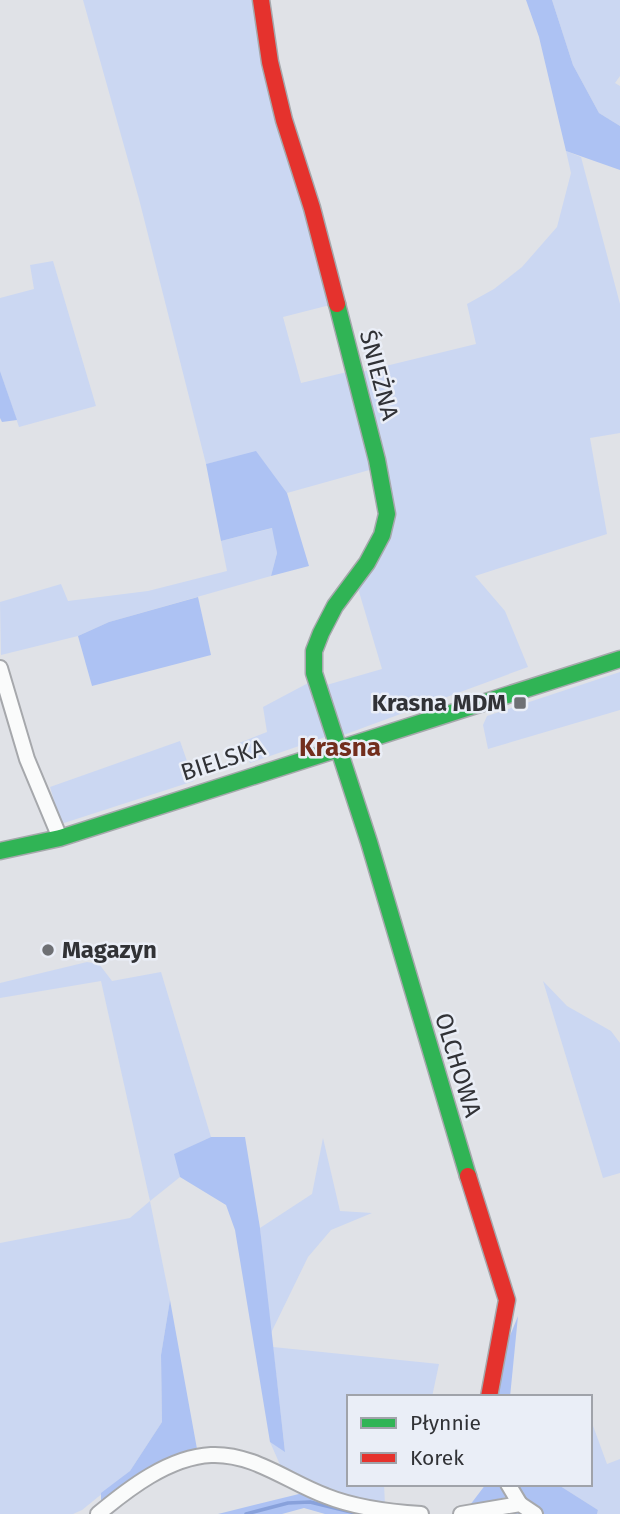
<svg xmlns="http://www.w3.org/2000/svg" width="620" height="1514" viewBox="0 0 620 1514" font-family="'Fira Sans',sans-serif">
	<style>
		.green { fill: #cbd7f2 }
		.forest { fill: #adc2f3 }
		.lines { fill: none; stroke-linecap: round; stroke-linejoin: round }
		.stream { stroke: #88a1db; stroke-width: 3.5 }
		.street-casing { stroke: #a6a8ac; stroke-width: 18 }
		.fast-casing { stroke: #a6a8ac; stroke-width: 19 }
		.jam-casing { stroke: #a6a8ac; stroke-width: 19 }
		.street { stroke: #fafbfb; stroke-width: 14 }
		.fast { stroke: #30b455; stroke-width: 16 }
		.jam { stroke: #e5322d; stroke-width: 16 }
		.poi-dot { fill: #6e7074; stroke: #eaeef7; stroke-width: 2.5 }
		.labels { text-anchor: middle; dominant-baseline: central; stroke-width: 5; stroke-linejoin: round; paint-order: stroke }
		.street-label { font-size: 24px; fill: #313236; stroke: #eaeef7 }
		.poi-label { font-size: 24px; font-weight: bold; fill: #313236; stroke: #eaeef7; text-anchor: end }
		.neighbourhood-label { font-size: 26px; font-weight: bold; fill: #722e1d; stroke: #eaeef7 }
	</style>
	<rect width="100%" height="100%" fill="#e0e2e7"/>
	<g class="green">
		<path d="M83 0H256L330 305 283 317 301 383 347 372 373 469 287 493 256 452 206 464 139 199Z"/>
		<path d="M552 0H620V76L615 83 620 86V126L599 113 573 65Z"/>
		<path d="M566 151 581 157 620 304V433L590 438 607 534 475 576 505 611 528 667 338 737 323 686 382 669 357 585 395 511 361 372 476 344 467 304 494 289 522 267 557 227 571 173Z"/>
		<path d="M53 261 96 406 19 427 0 371V298L34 289 30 265Z"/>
		<path d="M273 528 277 553 271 576 109 622 78 636 1 655 0 602 61 584 68 601 148 591 227 571 221 541Z"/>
		<path d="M620 672V710L488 749 483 725 487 716Z"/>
		<path d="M310 682 328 736 250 763 239 743 267 732 263 707Z"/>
		<path d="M180 741 194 781 61 824 50 787Z"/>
		<path d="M87 962 99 964 112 981 161 972 211 1137 175 1154 180 1177 150 1201 170 1300 161 1355 162 1422 130 1471 82 1510 73 1514H0V1243L130 1218 150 1201 101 981 0 998V983Z"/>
		<path d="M543 981 567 1006 611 1031 620 1043V1173L603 1178Z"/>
		<path d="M323 1138 340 1211 372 1213 331 1230 308 1257 271 1333 260 1228 312 1194Z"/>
		<path d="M273 1347 439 1364 432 1397H349V1484H384L385 1505 327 1489 281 1467 270 1442 285 1451Z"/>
		<path d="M592 1423 607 1464 620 1459V1514H597L598 1510 557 1484H590V1424Z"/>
	</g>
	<g class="forest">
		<path d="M526 0H552L573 65 599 113 620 126V170L566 151 539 37Z"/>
		<path d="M0 371 17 420 2 422 0 418Z"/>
		<path d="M256 451 287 493 309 566 271 576 277 553 272 528 221 541 206 464Z"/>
		<path d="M198 597 211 655 92 686 78 636 109 622Z"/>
		<path d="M211 1137H245L260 1228 285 1452 270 1442 235 1230 226 1205 180 1177 174 1154Z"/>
		<path d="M170 1300 197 1449 175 1456 101 1506V1493L130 1471 162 1422 161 1355Z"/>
		<path d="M518 1316 510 1397H496L498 1365Z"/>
		<path d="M486 1484H557L598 1510 597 1514H492L515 1511 507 1497 470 1505Z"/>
		<path d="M303 1493 375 1514H325L304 1508 282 1514H218Z"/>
	</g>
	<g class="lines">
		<path class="stream" d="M246 1514 288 1503 310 1502 359 1514"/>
		<g class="street-casing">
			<g id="street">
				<path d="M0 668 27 759 60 838"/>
				<path d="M508 1484 520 1504"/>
				<path d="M98 1514C128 1489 169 1457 211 1455 253 1453 288 1482 326 1496 356 1508 389 1512 421 1514"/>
				<path d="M461 1514 520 1504 535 1514"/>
			</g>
		</g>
		<g class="fast-casing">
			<g id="fast">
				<path d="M337 304 377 460 387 514 382 535 367 563 335 606 321 633 314 651V673L369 842 468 1176"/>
				<path d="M0 851 60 838 620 659"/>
			</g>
		</g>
		<g class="jam-casing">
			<g id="jam">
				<path d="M261 0 270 62 284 120 312 208 337 304"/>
				<path d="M468 1176 507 1300 489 1397"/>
			</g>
		</g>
		<use href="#street" class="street"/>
		<use href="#fast" class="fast"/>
		<use href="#jam" class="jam"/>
	</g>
	<g class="poi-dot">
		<rect x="513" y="696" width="14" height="14" rx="3.5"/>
		<circle cx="48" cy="950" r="7"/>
	</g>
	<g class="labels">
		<g class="street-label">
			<text transform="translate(379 375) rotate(75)">ŚNIEŻNA</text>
			<text transform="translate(223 760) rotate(-18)">BIELSKA</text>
			<text transform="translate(458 1065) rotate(73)">OLCHOWA</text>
		</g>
		<g class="poi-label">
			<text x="506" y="703">Krasna MDM</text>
			<text x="62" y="950" text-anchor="start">Magazyn</text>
		</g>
		<g class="neighbourhood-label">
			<text x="340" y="747">Krasna</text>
		</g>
	</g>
	<rect x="347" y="1395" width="245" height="91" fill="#eaeef7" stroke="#a0a3aa" stroke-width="2"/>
	<rect x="361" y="1418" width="35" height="10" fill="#30b455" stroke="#a0a3aa" stroke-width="2"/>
	<text x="410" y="1430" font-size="21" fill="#313236">Płynnie</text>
	<rect x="361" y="1453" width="35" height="10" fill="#e5322d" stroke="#a0a3aa" stroke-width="2"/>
	<text x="410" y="1465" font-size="21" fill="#313236">Korek</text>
</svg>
